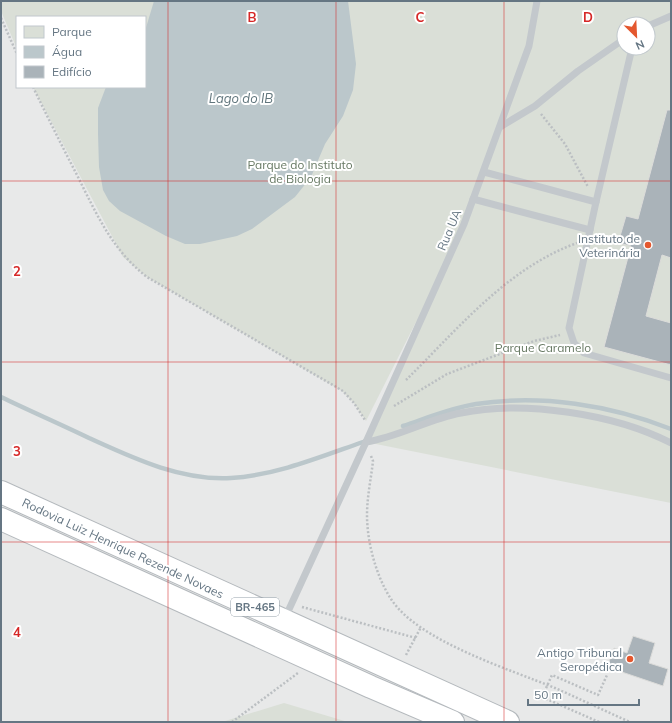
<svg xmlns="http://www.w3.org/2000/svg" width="672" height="723" viewBox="0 0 672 723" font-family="Mulish,sans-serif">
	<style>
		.built { fill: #e8e9e9; fill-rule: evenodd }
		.green { fill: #dadfd7; fill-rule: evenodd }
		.water { fill: #bbc7cb }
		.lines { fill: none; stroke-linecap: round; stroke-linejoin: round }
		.stream { stroke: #bbc7cb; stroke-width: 4.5 }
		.building { fill: #aab3b9; stroke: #dcdcda }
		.highway-casing { stroke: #b4b9bd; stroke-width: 24 }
		.path { stroke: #bbbfc2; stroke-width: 2.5; stroke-dasharray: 2 2; stroke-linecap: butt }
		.lane { stroke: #c3c8cc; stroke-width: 7 }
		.highway { stroke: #fff; stroke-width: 22 }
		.grid { fill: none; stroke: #d62828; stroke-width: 1; stroke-opacity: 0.55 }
		.poi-dot { fill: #e4572e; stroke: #fff; stroke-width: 1.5 }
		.labels { text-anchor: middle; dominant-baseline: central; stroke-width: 4; stroke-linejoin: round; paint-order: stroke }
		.shield { fill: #fff; stroke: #939fa8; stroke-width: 1 }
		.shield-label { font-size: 11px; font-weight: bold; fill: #657683 }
		.park-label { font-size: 12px; fill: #687a64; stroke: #fff }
		.street-label { font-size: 12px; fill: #657683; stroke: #fff }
		.poi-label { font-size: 12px; fill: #657683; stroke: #fff; text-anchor: end }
		.water-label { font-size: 13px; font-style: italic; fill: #60757c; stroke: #fff }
		.grid-label { font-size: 13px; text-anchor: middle; font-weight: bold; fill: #d62828; stroke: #fff; stroke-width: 4; stroke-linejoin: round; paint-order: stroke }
	</style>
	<rect width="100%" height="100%" fill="#fafaf8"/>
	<path class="built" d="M1 1H671V722H1ZM17 17H145V87H17ZM624 24H648V48H624Z"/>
	<g class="green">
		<path d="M1 1H671V503L366 442 417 320 366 421 354 403 342 391 147 277 123 257 33 87H145V17H17V49L1 11ZM624 24H648V48H624Z"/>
		<path d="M284 703 348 722H222Z"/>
	</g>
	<path class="water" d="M154 1H348L356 64 353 90 343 116 325 144 311 177 295 197 252 229 237 236 200 244H185L166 236 120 211 109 201 103 190 99 167 98 134V108L106 87H145V31Z"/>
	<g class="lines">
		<g class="stream">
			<path d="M1 397C30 411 60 424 89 438 133 458 181 481 231 478 277 475 320 457 363 442"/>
			<path d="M403 426C427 418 451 408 476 404 541 394 610 405 671 429"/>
		</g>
	</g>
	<g class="building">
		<path d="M667 110H671V258L662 255 646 316 671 323V365L604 347 631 246 618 243 626 216 638 219Z"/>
		<path d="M633 636 655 643 649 663 668 669 663 686 607 667 614 648 627 653Z"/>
	</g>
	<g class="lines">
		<g class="highway-casing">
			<g id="highway">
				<path d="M1 492 508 722"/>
				<path d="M1 519 371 687 453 722"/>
			</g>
		</g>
		<g class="path">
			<path d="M1 18 17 54"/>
			<path d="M33 87C47 116 62 146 77 175 96 213 112 250 147 277L343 391 354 403 365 420"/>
			<path d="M541 114 565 144 588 187"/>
			<path d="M406 380C457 330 507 268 577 243"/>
			<path d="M394 406 447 374 534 341 560 335"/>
			<path d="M371 456 373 461C371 479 367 497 367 515 367 542 376 576 391 599 418 641 509 669 555 688 580 699 605 711 630 722"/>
			<path d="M302 607 416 638"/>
			<path d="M406 655 421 627"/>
			<path d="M232 722 298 673"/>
			<path d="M599 722 542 697 552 675 598 695 607 675"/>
		</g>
		<g class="lane">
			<path d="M648 26 671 16"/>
			<path d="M632 48 596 202 569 328 574 343 584 353 671 378"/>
			<path d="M500 127 535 106 578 71 624 39"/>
			<path d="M484 172 596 202"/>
			<path d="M473 199 590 230"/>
			<path d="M366 442C399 437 428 419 461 413 524 400 615 414 671 443"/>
			<path d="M285 618 366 442 464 224 529 46 537 1"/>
		</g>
		<use href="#highway" class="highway"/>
	</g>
	<path class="grid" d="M168 1V722M336 1V722M504 1V722M1 181H671M1 362H671M1 542H671"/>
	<g class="poi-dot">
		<circle cx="648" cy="245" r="4"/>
		<circle cx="630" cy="659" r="4"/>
	</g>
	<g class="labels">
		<rect class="shield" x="231" y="598" width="48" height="18" rx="3"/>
		<g class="shield-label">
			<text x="255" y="607">BR-465</text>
		</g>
		<g class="park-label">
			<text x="300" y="164">Parque do Instituto<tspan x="300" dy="14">de Biologia</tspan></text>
			<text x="543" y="347">Parque Caramelo</text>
		</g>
		<g class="street-label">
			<text transform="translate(449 230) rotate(-67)">Rua UA</text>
			<text transform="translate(123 548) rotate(25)">Rodovia Luiz Henrique Rezende Novaes</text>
		</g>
		<g class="poi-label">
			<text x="640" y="238">Instituto de<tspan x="640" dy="14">Veterinária</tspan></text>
			<text x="622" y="652">Antigo Tribunal<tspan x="622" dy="14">Seropédica</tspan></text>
		</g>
		<g class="water-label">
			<text x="241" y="98">Lago do IB</text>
		</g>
	</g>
	<g class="grid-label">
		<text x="252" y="22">B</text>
		<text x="420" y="22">C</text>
		<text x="588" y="22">D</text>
		<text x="17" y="276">2</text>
		<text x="17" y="456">3</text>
		<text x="17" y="637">4</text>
	</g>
	<rect width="672" height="723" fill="none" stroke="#657683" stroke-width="4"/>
	<rect x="16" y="16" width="130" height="72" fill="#ffffff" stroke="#c1c8cd"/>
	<rect x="24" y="26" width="20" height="12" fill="#dadfd7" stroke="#c1c8cd"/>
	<text x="52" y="36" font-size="12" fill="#657683">Parque</text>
	<rect x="24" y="46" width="20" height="12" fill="#bbc7cb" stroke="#c1c8cd"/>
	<text x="52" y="56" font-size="12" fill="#657683">Água</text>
	<rect x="24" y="66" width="20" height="12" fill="#aab3b9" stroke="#c1c8cd"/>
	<text x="52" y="76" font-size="12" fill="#657683">Edifício</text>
	<g transform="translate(636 36) rotate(156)"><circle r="19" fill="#ffffff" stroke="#c1c8cd"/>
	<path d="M0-3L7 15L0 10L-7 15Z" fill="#e4572e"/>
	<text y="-6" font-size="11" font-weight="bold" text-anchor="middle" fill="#657683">N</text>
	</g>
	<path d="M528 699v6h111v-6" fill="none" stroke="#657683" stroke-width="2"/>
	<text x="534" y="699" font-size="12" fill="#657683" stroke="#ffffff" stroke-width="3" paint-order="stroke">50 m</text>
</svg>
